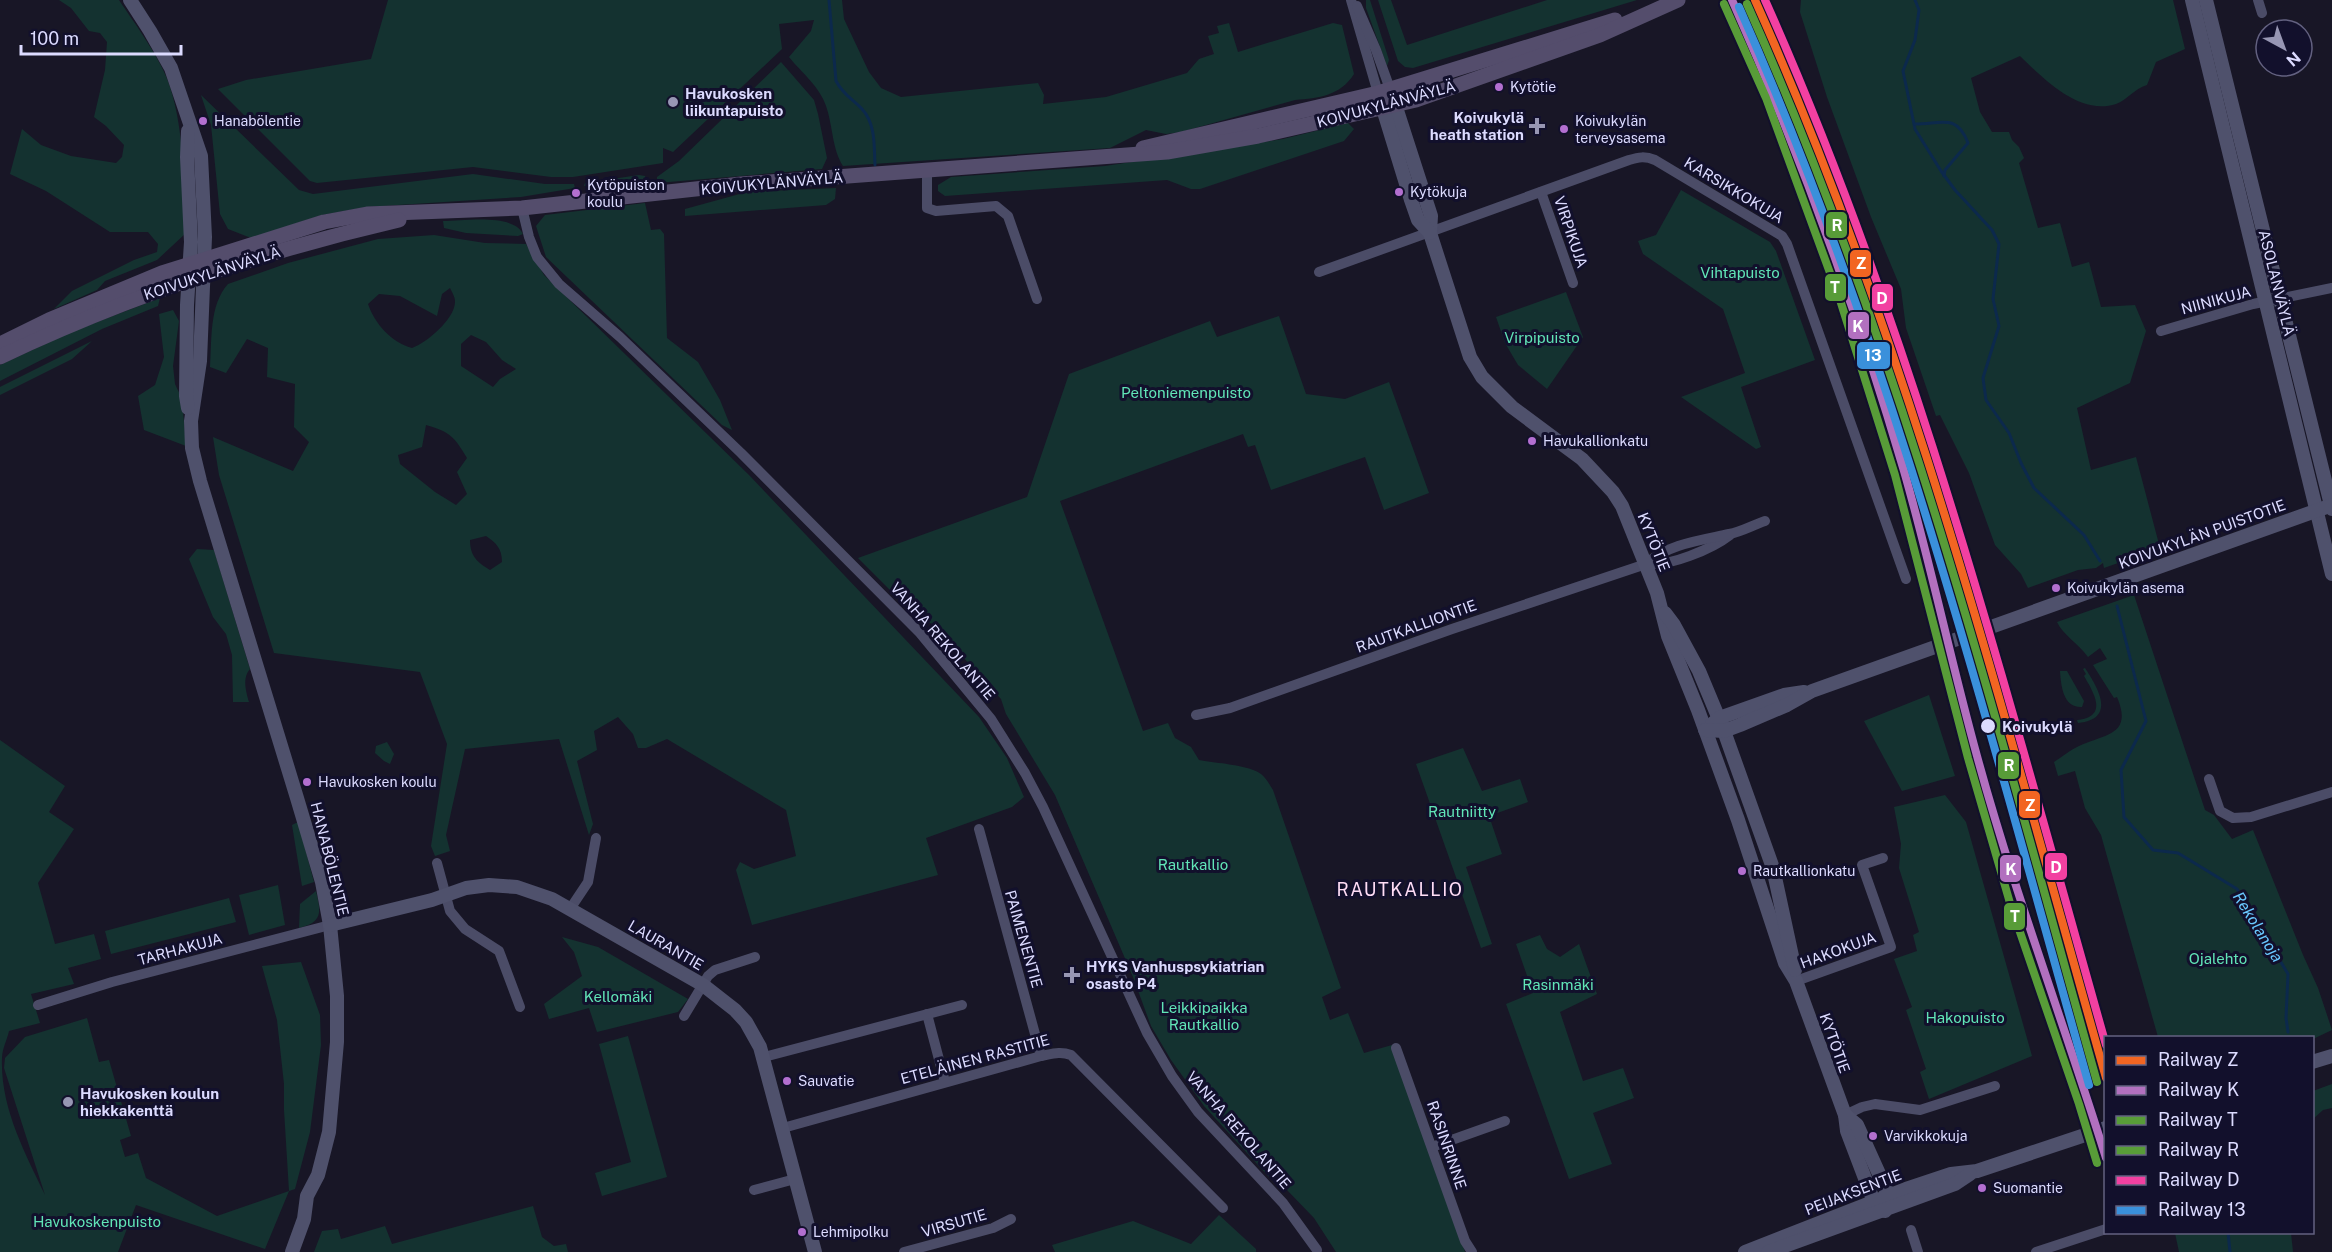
<svg xmlns="http://www.w3.org/2000/svg" width="2332" height="1252" viewBox="0 0 2332 1252" font-family="'Public Sans',sans-serif">
	<style>
		.green { fill: #143230; fill-rule: evenodd }
		.lines { fill: none; stroke-linecap: round; stroke-linejoin: round }
		.stream { stroke: #0c294c; stroke-width: 3 }
		.street { stroke: #4b4c67; stroke-width: 10 }
		.secondary { stroke: #4f516c; stroke-width: 14 }
		.primary { stroke: #544d6c; stroke-width: 15 }
		.rail-1-casing { stroke: #12102c; stroke-width: 12 }
		.rail-2-casing { stroke: #12102c; stroke-width: 12 }
		.rail-3-casing { stroke: #12102c; stroke-width: 12 }
		.rail-4-casing { stroke: #12102c; stroke-width: 12 }
		.rail-5-casing { stroke: #12102c; stroke-width: 12 }
		.rail-6-casing { stroke: #12102c; stroke-width: 12 }
		.rail-1 { stroke: #f26522; stroke-width: 8 }
		.rail-2 { stroke: #b270bf; stroke-width: 8 }
		.rail-3 { stroke: #589c38; stroke-width: 8 }
		.rail-4 { stroke: #589c38; stroke-width: 8 }
		.rail-5 { stroke: #f240a1; stroke-width: 8 }
		.rail-6 { stroke: #3a90db; stroke-width: 8 }
		.bus-dot { fill: #b36fd0; stroke: #12102c; stroke-width: 2 }
		.poi-dot { fill: #9796b3; stroke: #12102c; stroke-width: 2 }
		.stop-dot { fill: #dcdbff; stroke: #12102c; stroke-width: 2 }
		.labels { text-anchor: middle; dominant-baseline: central; stroke-width: 6; stroke-linejoin: round; paint-order: stroke }
		.bus-label { font-size: 14px; fill: #dcdbff; stroke: #12102c; text-anchor: start }
		.poi-label { font-size: 15px; font-weight: bold; fill: #dcdbff; stroke: #12102c; text-anchor: start }
		.street-label { font-size: 15px; fill: #dcdbff; stroke: #12102c }
		.park-label { font-size: 15px; fill: #61e5b7; stroke: #12102c }
		.stop-label { font-size: 15px; font-weight: bold; fill: #dcdbff; stroke: #12102c; text-anchor: start }
		.water-label { font-size: 16px; font-style: italic; fill: #69c8ff; stroke: #12102c }
		.quarter-label { font-size: 18px; letter-spacing: 1.5px; fill: #ffddf6; stroke: #12102c }
		.line-badge { stroke: #12102c; stroke-width: 2 }
		.badge-label { font-size: 16px; text-anchor: middle; font-weight: bold; fill: #fff }
	</style>
	<rect width="100%" height="100%" fill="#181626"/>
	<g class="green">
		<path d="M59 0H119C135 24 162 60 170 87 185 133 183 185 186 233L157 260 105 281 97 290 54 309 72 291 134 260 157 252 158 244 148 232H110L46 191 10 174 22 129 41 145 71 156 116 163 122 157 124 145 106 126 94 117 105 70 107 42 100 33 89 31 71 8Z"/>
		<path d="M388 0H842L844 19 869 72 881 88 901 97 1038 83 1044 95 1043 104 1106 97 1187 73 1199 59 1214 54 1208 36 1219 33 1217 26 1229 23 1238 52 1333 23 1342 25 1354 74C1340 96 1319 98 1295 100L1181 132 1166 134 1146 130 1110 148 843 166C832 149 833 126 826 106 820 87 801 72 789 57L811 31 814 20 779 24 782 49 673 152 663 148V163L573 177H551L473 167 317 183 310 181 218 89 246 80 371 59Z"/>
		<path d="M1366 0H1370L1389 60 1387 66 1366 8Z"/>
		<path d="M1378 0H1391L1407 45 1547 0H1637L1413 68 1405 67 1398 61Z"/>
		<path d="M1801 0H2173L2185 49 2156 62 2147 85C2134 89 2127 100 2116 104 2079 116 2043 78 2020 56L1971 78 1980 112 1992 132H2009L2012 140 2019 147 2024 158 2019 163 2038 228 2060 223 2072 267 2089 262 2101 307 2135 305 2146 331 2130 383 2077 408 2091 470 2136 457 2160 548 2104 568 2103 563 2096 568 2078 570 2028 588 2021 574 1995 545 1969 473 1940 415 1936 416 1906 328 1901 289 1871 217 1827 97 1800 12Z"/>
		<path d="M781 62 814 100 818 114 827 158 822 169 657 183V177L679 161Z"/>
		<path d="M201 95 299 190 313 194 473 174 545 184H574L575 188 521 197 367 207 322 215 251 238 228 229 220 214 211 125Z"/>
		<path d="M1348 123 1354 129 1344 141 1200 189H1191L1167 180 945 196 938 191V185L951 177 1105 166 1283 139Z"/>
		<path d="M639 175 645 176 647 184 584 186 585 183Z"/>
		<path d="M836 188 835 199 826 205 685 216V209L747 192Z"/>
		<path d="M1681 190 1770 242 1776 251 1815 360 1741 387 1761 447 1756 449 1681 397 1745 373 1723 309 1643 254 1638 241 1656 235Z"/>
		<path d="M645 203 651 230 660 229 664 234 667 338 698 362 720 400 732 430 722 425 546 257 536 226 545 215Z"/>
		<path d="M443 221C464 221 513 213 523 234L518 236 466 233 444 228Z"/>
		<path d="M434 235 485 243 526 244 544 275 749 475 979 717 1007 758 1024 797 1012 807 926 838 938 875 752 925 736 870 740 862 754 869 796 856 786 810 667 739 646 748H638L633 734 618 717 594 731 597 750 577 761 593 824 589 835 559 739 465 749 446 835 450 851 435 856 431 846 447 744 420 672 274 653 219 475 213 437 293 471 309 442 294 427 295 384 267 377 268 348 247 339 226 373 210 367C212 340 209 305 228 284L288 263 378 239ZM450 288C452 292 455 297 455 301 456 318 427 343 412 348 391 342 375 324 368 304L379 294 400 296 437 316 442 294ZM471 335 486 342 502 360 516 369 500 379 493 387 461 366V344ZM426 425C450 432 454 436 467 458L457 472 467 494 456 505 435 492 400 464 398 455 422 447ZM486 536C496 543 502 548 502 562L490 570C477 562 470 556 470 540Z"/>
		<path d="M1566 292 1583 337 1547 389 1518 365 1505 343 1496 317Z"/>
		<path d="M160 298 158 306 102 329 0 381V365L71 332Z"/>
		<path d="M173 310 179 321 173 366 175 384 182 399 186 446 144 430 138 396 155 385 164 357 159 314Z"/>
		<path d="M1279 316 1306 394 1345 399 1389 382 1429 493 1384 510 1365 457 1271 490 1255 445 1248 447 1243 434 1060 501 1143 731 1168 723 1175 738 1191 747 1199 760C1215 763 1249 765 1261 774 1267 779 1269 784 1273 790L1341 988 1322 997 1330 1020 1348 1013 1364 1053 1392 1045 1465 1252H1336L1314 1218 1287 1190 1268 1176 1204 1106 1171 1060 1151 1026 1133 977 1055 795 1006 714 1001 699 933 624 920 620 858 558 1027 497 1069 374 1210 321 1217 337Z"/>
		<path d="M92 341 72 359 0 395V387Z"/>
		<path d="M197 549 214 550 250 669C242 678 246 691 249 702H233L232 655 226 634 213 617 189 559Z"/>
		<path d="M2134 595 2205 810 2214 815 2232 839 2253 830 2303 955 2318 988 2332 1030 2313 1039 2158 1037 2101 835 2085 808 2075 771 2058 776 2054 762C2062 757 2070 750 2079 746 2106 734 2133 735 2117 697L2114 698 2093 665 2107 659 2100 648 2088 657C2078 643 2063 635 2057 622Z"/>
		<path d="M2085 668C2098 688 2117 719 2078 723L2077 720C2109 717 2094 693 2084 676L2086 674 2083 669Z"/>
		<path d="M2060 671H2067L2084 701 2082 707C2063 708 2061 686 2060 671Z"/>
		<path d="M1929 695 1955 776 1902 791 1864 721Z"/>
		<path d="M0 740 65 786 49 812 74 829 38 883 55 944 94 934 101 959 68 968 74 984 31 994 40 1023 9 1031C7 1040 2 1049 2 1058 0 1107 25 1153 45 1195L4 1068 5 1058 25 1037 87 1018 99 1062 109 1060 131 1136 120 1140 125 1157 138 1153 146 1178 217 1216 289 1191 284 1110V1084L277 1020 262 966 301 962 320 1015 321 1045 310 1132 295 1189 289 1191 265 1249 136 1205 118 1252H0Z"/>
		<path d="M387 742 394 754 390 764 384 761 375 753 376 746Z"/>
		<path d="M1463 748 1482 791 1520 779 1528 802 1489 816 1502 854 1466 867 1492 944 1481 948 1416 764Z"/>
		<path d="M1945 795 1966 822 2032 1056 1929 1099 1920 1072 1926 1069 1906 1010 1912 1007 1894 959 1917 951 1913 935 1919 932 1899 868 1901 844 1894 807Z"/>
		<path d="M298 822 314 882 302 886 292 825Z"/>
		<path d="M278 885 285 925 249 935 239 895Z"/>
		<path d="M316 891C321 912 323 922 299 928L300 904Z"/>
		<path d="M229 898 236 922 111 954 105 931Z"/>
		<path d="M1540 935 1547 949 1560 957 1579 944 1597 994 1560 1012 1583 1081 1623 1068 1634 1098 1593 1113 1612 1164 1569 1179 1506 1004 1533 993 1516 944Z"/>
		<path d="M562 937 598 947 688 999 678 1012 597 1032 589 1008 549 1019 544 1004 582 976 574 952Z"/>
		<path d="M628 1036 667 1177 602 1196 595 1173 631 1162 599 1044Z"/>
		<path d="M2332 1084V1108L2323 1110 2313 1119V1091Z"/>
		<path d="M533 1206 542 1237 554 1246 566 1244 568 1252H314L322 1231 338 1229 341 1239 385 1226 392 1244Z"/>
		<path d="M1219 1215 1256 1249V1252H1055L1052 1245 1133 1221 1191 1244Z"/>
		<path d="M2175 1233H2291L2293 1252H2179Z"/>
	</g>
	<g class="lines">
		<g class="stream">
			<path d="M829 0 836 81C844 96 852 98 862 109 876 124 874 147 875 165"/>
			<path d="M1915 0 1919 10 1915 40 1903 71 1915 129 1941 171 1955 190 1992 230 1999 244 1993 299 1999 326 1983 378 1986 400 2009 433 2021 463 2034 488 2084 535 2100 561"/>
			<path d="M1915 124C1941 124 1957 113 1968 143L1945 170 1944 176"/>
			<path d="M2117 606 2146 721 2121 770 2124 817 2153 850 2178 853 2237 889 2288 974 2286 1018 2288 1032"/>
			<path d="M2228 1232 2230 1252"/>
		</g>
		<g class="street">
			<path d="M1351 0 1378 93"/>
			<path d="M2258 0 2262 13"/>
			<path d="M1357 6 1376 50 1390 89"/>
			<path d="M927 172V208L936 211 996 206 1008 216 1037 299"/>
			<path d="M1541 192 1573 283"/>
			<path d="M522 208 529 237 537 257 559 284 620 337 741 453 920 633 991 719 1025 773 1043 807 1147 1033 1172 1076 1198 1112 1283 1203 1317 1250"/>
			<path d="M1319 272 1629 160C1639 157 1645 156 1655 160L1782 236 1787 244 1906 579"/>
			<path d="M2161 331 2253 304 2332 288"/>
			<path d="M1646 564C1669 567 1712 549 1730 535"/>
			<path d="M1196 715 1230 708 1452 629 1646 564C1667 544 1702 540 1729 534 1741 532 1753 525 1765 521"/>
			<path d="M2209 779 2220 811 2233 818 2251 817 2332 792"/>
			<path d="M979 829 1041 1056"/>
			<path d="M437 863 450 911 465 929 499 951 520 1007"/>
			<path d="M570 909 588 882 596 838"/>
			<path d="M1796 981 1891 947 1862 865 1883 858"/>
			<path d="M38 1005 112 982 330 925"/>
			<path d="M927 1014 945 1082"/>
			<path d="M684 1016 708 976 715 970 755 957"/>
			<path d="M1396 1048 1465 1241 1472 1252"/>
			<path d="M764 1057 962 1005"/>
			<path d="M1845 1115 1862 1107 1875 1104 1920 1110 1995 1086"/>
			<path d="M783 1128 1041 1056C1052 1054 1060 1051 1071 1055L1223 1208"/>
			<path d="M1432 1147 1505 1121"/>
			<path d="M754 1190 795 1179"/>
			<path d="M1911 1230 1918 1252"/>
			<path d="M904 1252 993 1228 1011 1219"/>
			<path d="M2036 1252 2106 1229"/>
		</g>
		<g class="secondary">
			<path d="M130 0 150 31 171 68 201 156 205 237 200 361 191 421 192 448 200 481 297 798 322 882 330 925 337 996V1042L329 1132 318 1175 307 1196 304 1219 292 1252"/>
			<path d="M2192 0 2332 574"/>
			<path d="M2206 0 2332 509"/>
			<path d="M1392 95 1431 216 1430 233 1470 357 1482 377 1512 407 1582 459 1613 492 1622 506 1657 593 1668 636 1698 710 1738 820 1785 963 1796 981 1845 1115 1847 1131 1874 1202 1885 1211"/>
			<path d="M1380 99 1411 200 1418 220 1430 233"/>
			<path d="M188 408 186 396 187 305 191 242 187 157 188 131"/>
			<path d="M1665 613 1674 625 1699 671 1724 731 1773 868 1795 970"/>
			<path d="M1712 724 1719 718 1784 695 1804 692"/>
			<path d="M1705 730 1724 731 1740 725 1787 705 1812 691 2332 505"/>
			<path d="M330 925 432 900 466 888 489 885 517 887 552 899 703 985 735 1010 746 1022 760 1047 815 1252"/>
			<path d="M2312 1062 2332 1056"/>
			<path d="M1845 1115 1857 1125 1889 1196 1887 1203"/>
			<path d="M1745 1252 1906 1189 1951 1174 1977 1171 2106 1128"/>
			<path d="M1768 1252 1955 1184 1970 1174"/>
		</g>
		<g class="primary">
			<path d="M1143 148 1378 93 1615 20"/>
			<path d="M0 344 49 320 162 273 324 222 367 214 522 208 741 184 1167 152 1258 136 1416 100 1600 35 1678 0"/>
			<path d="M0 357C128 296 261 252 399 220"/>
		</g>
		<g class="rail-1-casing">
			<path id="rail-1" d="M1755 0C1910 346 2003 714 2106 1078"/>
		</g>
		<g class="rail-2-casing">
			<path id="rail-2" d="M1732 0C1800 153 1857 311 1904 471 1931 565 1951 662 1977 756 2014 892 2064 1023 2106 1158"/>
		</g>
		<g class="rail-3-casing">
			<path id="rail-3" d="M1724 4 1766 98 1841 303 1895 475 1968 758 2010 903 2079 1104 2097 1163"/>
		</g>
		<g class="rail-4-casing">
			<path id="rail-4" d="M1747 4C1902 350 1995 718 2097 1082"/>
		</g>
		<g class="rail-5-casing">
			<path id="rail-5" d="M1765 0C1915 336 2006 692 2106 1045"/>
		</g>
		<g class="rail-6-casing">
			<path id="rail-6" d="M1739 7C1893 353 1986 721 2089 1085"/>
		</g>
		<use href="#rail-1" class="rail-1"/>
		<use href="#rail-2" class="rail-2"/>
		<use href="#rail-3" class="rail-3"/>
		<use href="#rail-4" class="rail-4"/>
		<use href="#rail-5" class="rail-5"/>
		<use href="#rail-6" class="rail-6"/>
	</g>
	<g class="bus-dot">
		<circle cx="1499" cy="87" r="5"/>
		<circle cx="203" cy="121" r="5"/>
		<circle cx="1564" cy="129" r="5"/>
		<circle cx="1399" cy="192" r="5"/>
		<circle cx="576" cy="193" r="5"/>
		<circle cx="1532" cy="441" r="5"/>
		<circle cx="2056" cy="588" r="5"/>
		<circle cx="307" cy="782" r="5"/>
		<circle cx="1742" cy="871" r="5"/>
		<circle cx="787" cy="1081" r="5"/>
		<circle cx="1873" cy="1136" r="5"/>
		<circle cx="1982" cy="1188" r="5"/>
		<circle cx="802" cy="1232" r="5"/>
	</g>
	<g class="poi-dot">
		<circle cx="673" cy="102" r="6"/>
		<path d="M1534 117h6v6h6v6h-6v6h-6v-6h-6v-6h6z"/>
		<path d="M1069 966h6v6h6v6h-6v6h-6v-6h-6v-6h6z"/>
		<circle cx="68" cy="1102" r="6"/>
	</g>
	<circle class="stop-dot" cx="1988" cy="726" r="8"/>
	<g class="labels">
		<g class="bus-label">
			<text x="1510" y="87">Kytötie</text>
			<text x="214" y="121">Hanabölentie</text>
			<text x="1575" y="121">Koivukylän<tspan x="1575" dy="17">terveysasema</tspan></text>
			<text x="587" y="185">Kytöpuiston<tspan x="587" dy="17">koulu</tspan></text>
			<text x="1410" y="192">Kytökuja</text>
			<text x="1543" y="441">Havukallionkatu</text>
			<text x="2067" y="588">Koivukylän asema</text>
			<text x="318" y="782">Havukosken koulu</text>
			<text x="1753" y="871">Rautkallionkatu</text>
			<text x="798" y="1081">Sauvatie</text>
			<text x="1884" y="1136">Varvikkokuja</text>
			<text x="1993" y="1188">Suomantie</text>
			<text x="813" y="1232">Lehmipolku</text>
		</g>
		<g class="poi-label">
			<text x="685" y="93">Havukosken<tspan x="685" dy="17">liikuntapuisto</tspan></text>
			<text x="1524" y="117" text-anchor="end">Koivukylä<tspan x="1524" dy="17">heath station</tspan></text>
			<text x="1086" y="966">HYKS Vanhuspsykiatrian<tspan x="1086" dy="17">osasto P4</tspan></text>
			<text x="80" y="1093">Havukosken koulun<tspan x="80" dy="17">hiekkakenttä</tspan></text>
		</g>
		<g class="street-label">
			<text transform="translate(1386 104) rotate(-15)">KOIVUKYLÄNVÄYLÄ</text>
			<text transform="translate(772 183) rotate(-5)">KOIVUKYLÄNVÄYLÄ</text>
			<text transform="translate(1734 190) rotate(31)">KARSIKKOKUJA</text>
			<text transform="translate(1571 232) rotate(71)">VIRPIKUJA</text>
			<text transform="translate(212 273) rotate(-18)">KOIVUKYLÄNVÄYLÄ</text>
			<text transform="translate(2277 283) rotate(76)">ASOLANVÄYLÄ</text>
			<text transform="translate(2216 300) rotate(-15)">NIINIKUJA</text>
			<text transform="translate(2202 534) rotate(-20)">KOIVUKYLÄN PUISTOTIE</text>
			<text transform="translate(1654 542) rotate(68)">KYTÖTIE</text>
			<text transform="translate(1416 626) rotate(-20)">RAUTKALLIONTIE</text>
			<text transform="translate(943 641) rotate(49)">VANHA REKOLANTIE</text>
			<text transform="translate(330 859) rotate(76)">HANABÖLENTIE</text>
			<text transform="translate(1024 939) rotate(74)">PAIMENENTIE</text>
			<text transform="translate(666 945) rotate(30)">LAURANTIE</text>
			<text transform="translate(180 949) rotate(-15)">TARHAKUJA</text>
			<text transform="translate(1838 950) rotate(-20)">HAKOKUJA</text>
			<text transform="translate(1835 1043) rotate(70)">KYTÖTIE</text>
			<text transform="translate(975 1059) rotate(-15)">ETELÄINEN RASTITIE</text>
			<text transform="translate(1239 1130) rotate(49)">VANHA REKOLANTIE</text>
			<text transform="translate(1447 1145) rotate(71)">RASINRINNE</text>
			<text transform="translate(1853 1192) rotate(-21)">PEIJAKSENTIE</text>
			<text transform="translate(954 1223) rotate(-16)">VIRSUTIE</text>
		</g>
		<g class="park-label">
			<text x="1740" y="272">Vihtapuisto</text>
			<text x="1542" y="337">Virpipuisto</text>
			<text x="1186" y="392">Peltoniemenpuisto</text>
			<text x="1462" y="811">Rautniitty</text>
			<text x="1193" y="864">Rautkallio</text>
			<text x="2218" y="958">Ojalehto</text>
			<text x="1558" y="984">Rasinmäki</text>
			<text x="618" y="996">Kellomäki</text>
			<text x="1204" y="1007">Leikkipaikka<tspan x="1204" dy="17">Rautkallio</tspan></text>
			<text x="1965" y="1017">Hakopuisto</text>
			<text x="97" y="1221">Havukoskenpuisto</text>
		</g>
		<g class="stop-label">
			<text x="2002" y="726">Koivukylä</text>
		</g>
		<g class="water-label">
			<text transform="translate(2258 927) rotate(58)">Rekolanoja</text>
		</g>
		<g class="quarter-label">
			<text x="1400" y="889">RAUTKALLIO</text>
		</g>
	</g>
	<g class="line-badge">
		<rect x="1825" y="211" width="23" height="28" rx="6" fill="#589c38"/>
		<rect x="1849" y="249" width="23" height="29" rx="6" fill="#f26522"/>
		<rect x="1824" y="273" width="23" height="29" rx="6" fill="#589c38"/>
		<rect x="1871" y="283" width="23" height="29" rx="6" fill="#f240a1"/>
		<rect x="1847" y="311" width="23" height="29" rx="6" fill="#b270bf"/>
		<rect x="1856" y="341" width="35" height="29" rx="6" fill="#3a90db"/>
		<rect x="1997" y="751" width="23" height="29" rx="6" fill="#589c38"/>
		<rect x="2018" y="790" width="23" height="29" rx="6" fill="#f26522"/>
		<rect x="2044" y="852" width="24" height="29" rx="6" fill="#f240a1"/>
		<rect x="1999" y="854" width="23" height="29" rx="6" fill="#b270bf"/>
		<rect x="2003" y="902" width="23" height="29" rx="6" fill="#589c38"/>
	</g>
	<g class="badge-label">
		<text x="1837" y="231">R</text>
		<text x="1861" y="269">Z</text>
		<text x="1835" y="293">T</text>
		<text x="1882" y="304">D</text>
		<text x="1858" y="332">K</text>
		<text x="1873" y="361">13</text>
		<text x="2009" y="771">R</text>
		<text x="2030" y="811">Z</text>
		<text x="2056" y="873">D</text>
		<text x="2011" y="875">K</text>
		<text x="2015" y="922">T</text>
	</g>
	<rect x="2104" y="1036" width="210" height="198" fill="#12102c" stroke="#636180" stroke-width="1.5"/>
	<rect x="2116" y="1056" width="30" height="9" fill="#f26522" stroke="#636180" stroke-width="1.5"/>
	<text x="2158" y="1066" font-size="18" fill="#dcdbff">Railway Z</text>
	<rect x="2116" y="1086" width="30" height="9" fill="#b270bf" stroke="#636180" stroke-width="1.5"/>
	<text x="2158" y="1096" font-size="18" fill="#dcdbff">Railway K</text>
	<rect x="2116" y="1116" width="30" height="9" fill="#589c38" stroke="#636180" stroke-width="1.5"/>
	<text x="2158" y="1126" font-size="18" fill="#dcdbff">Railway T</text>
	<rect x="2116" y="1146" width="30" height="9" fill="#589c38" stroke="#636180" stroke-width="1.5"/>
	<text x="2158" y="1156" font-size="18" fill="#dcdbff">Railway R</text>
	<rect x="2116" y="1176" width="30" height="9" fill="#f240a1" stroke="#636180" stroke-width="1.5"/>
	<text x="2158" y="1186" font-size="18" fill="#dcdbff">Railway D</text>
	<rect x="2116" y="1206" width="30" height="9" fill="#3a90db" stroke="#636180" stroke-width="1.5"/>
	<text x="2158" y="1216" font-size="18" fill="#dcdbff">Railway 13</text>
	<g transform="translate(2284 48) rotate(139)"><circle r="28" fill="#12102c" stroke="#636180" stroke-width="1.5"/>
	<path d="M0-4.5L10 22L0 15L-10 22Z" fill="#9796b3"/>
	<text y="-9" font-size="16" font-weight="bold" text-anchor="middle" fill="#dcdbff">N</text>
	</g>
	<path d="M21 45v9h160v-9" fill="none" stroke="#dcdbff" stroke-width="3"/>
	<text x="30" y="45" font-size="18" fill="#dcdbff" stroke="#12102c" stroke-width="4.5" paint-order="stroke">100 m</text>
</svg>
